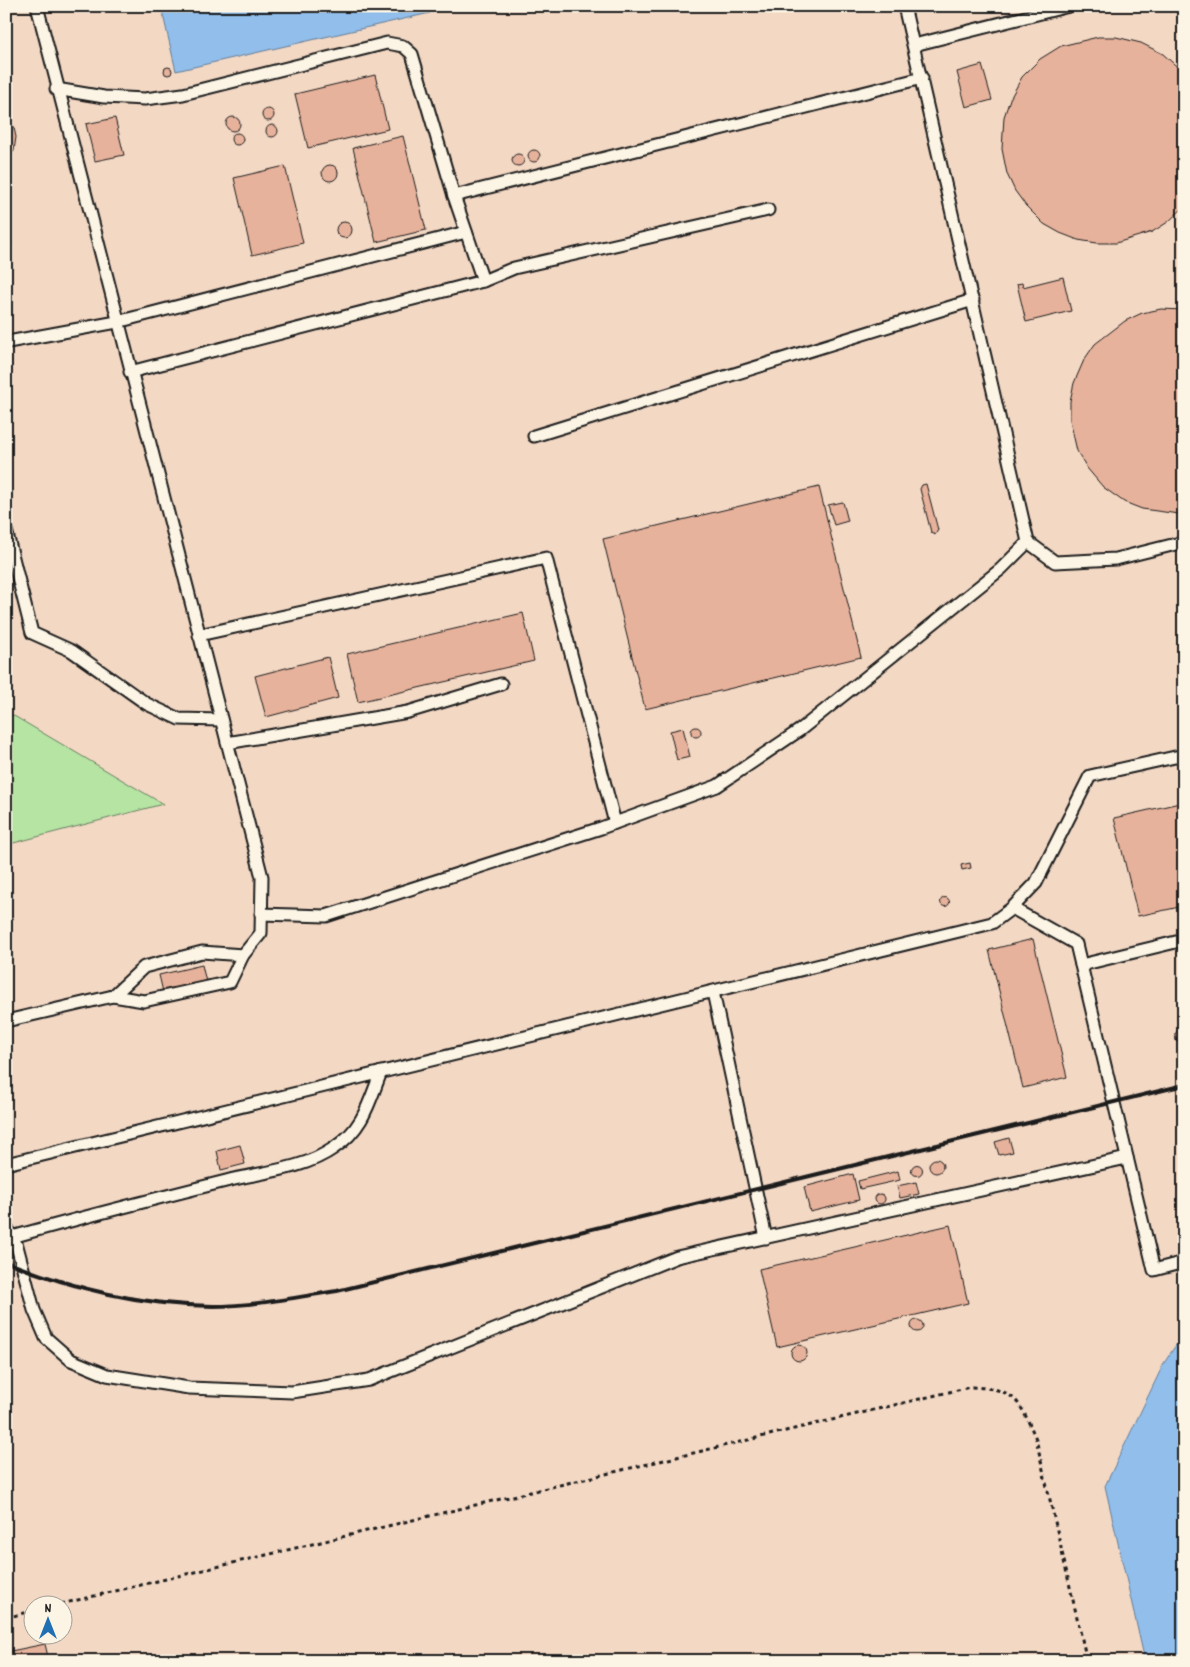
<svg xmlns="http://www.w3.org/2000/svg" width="1190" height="1667" viewBox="0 0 1190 1667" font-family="Dekko,sans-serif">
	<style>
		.built { fill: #f3d8c4; fill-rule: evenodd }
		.green { fill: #b5e4a3; stroke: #688060 }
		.water { fill: #91beeb; stroke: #627d98 }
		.building { fill: #e7b29b; stroke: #1c1c1c }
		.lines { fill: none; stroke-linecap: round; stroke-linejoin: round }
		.service-casing { stroke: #1c1c1c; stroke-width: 15 }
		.path { stroke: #1c1c1c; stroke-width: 3; stroke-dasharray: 4 4; stroke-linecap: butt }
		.service { stroke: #fcf5e5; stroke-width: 11 }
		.rail { stroke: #1c1c1c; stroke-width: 4 }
	</style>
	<rect width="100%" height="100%" fill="#f8e8d6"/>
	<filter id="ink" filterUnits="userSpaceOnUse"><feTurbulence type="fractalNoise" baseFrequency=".02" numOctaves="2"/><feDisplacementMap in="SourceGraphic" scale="10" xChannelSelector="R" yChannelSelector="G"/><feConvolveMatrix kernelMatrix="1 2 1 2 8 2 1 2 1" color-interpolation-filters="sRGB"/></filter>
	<g filter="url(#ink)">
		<path class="built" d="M6 6H1184V1333L1164 1363 1105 1486 1145 1661H6ZM32 1604H62V1634H32Z"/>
		<path class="green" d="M9 713 163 804 6 845V738L10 732 6 730V716Z"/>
		<g class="water">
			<path d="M161 6H429L430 13 176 71Z"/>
			<path d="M1184 1333V1661H1145L1105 1486 1164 1363Z"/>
		</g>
		<g class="building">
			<path d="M1098 37H1116L1141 43 1163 54 1184 73V207L1168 222 1152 232 1116 243H1097L1078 240 1060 233 1044 224 1026 206 1015 191 1007 174 1002 149 1004 117 1010 99 1022 77 1040 59 1061 46Z"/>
			<path d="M982 65 992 100 966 107 957 72Z"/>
			<circle cx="168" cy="71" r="4"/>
			<path d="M375 75 388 129 308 148 295 94Z"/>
			<circle cx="268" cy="115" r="6"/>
			<circle cx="233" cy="124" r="7"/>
			<path d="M6 118 14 128 16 137 14 151 6 161Z"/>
			<path d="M115 118 124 155 95 161 86 124Z"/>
			<circle cx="272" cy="131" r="6"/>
			<circle cx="237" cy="139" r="6"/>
			<path d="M403 136 426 230 376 242 353 148Z"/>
			<circle cx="534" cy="156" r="6"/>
			<circle cx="518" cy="160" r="6"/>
			<circle cx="330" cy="173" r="8"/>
			<path d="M285 166 303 243 252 255 234 178Z"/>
			<circle cx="344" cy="230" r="8"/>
			<path d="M6 240 12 242 10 253H6Z"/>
			<path d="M1063 277 1071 311 1026 322 1017 284 1022 283 1023 287Z"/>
			<path d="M1161 309 1184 310V513L1179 514 1142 509 1124 502 1103 487 1087 468 1077 451 1070 420V401L1074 383 1084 360 1095 344 1125 321 1142 313Z"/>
			<path d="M926 484 938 530 935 535 931 532 920 489 922 485Z"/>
			<path d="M819 487 861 657 645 709 603 539Z"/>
			<path d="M843 502 848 521 834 525 828 505Z"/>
			<path d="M523 613 534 661 358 702 347 654Z"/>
			<path d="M328 657 338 698 266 717 255 676Z"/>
			<circle cx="696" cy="732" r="5"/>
			<path d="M683 728 690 757 677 760 670 731Z"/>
			<path d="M1184 802V906L1138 916 1114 818Z"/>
			<path d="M970 863 971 868 962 870 961 865Z"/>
			<circle cx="945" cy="902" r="4.5"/>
			<path d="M1033 939 1067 1077 1023 1088 989 950Z"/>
			<path d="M202 965 206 982 163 992 159 975Z"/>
			<path d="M1184 1028V1044H1181L1176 1041 1175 1034 1178 1030Z"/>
			<path d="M1009 1138 1013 1152 999 1155 995 1142Z"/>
			<path d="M240 1145 245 1164 221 1170 217 1151Z"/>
			<circle cx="936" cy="1166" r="7"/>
			<circle cx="917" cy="1170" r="5.5"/>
			<path d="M898 1171 900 1180 860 1189 858 1181Z"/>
			<path d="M853 1174 859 1200 810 1212 804 1187Z"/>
			<path d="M916 1182 919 1194 900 1198 897 1186Z"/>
			<circle cx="880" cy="1199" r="5"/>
			<path d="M950 1225 968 1303 777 1347 759 1269Z"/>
			<circle cx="917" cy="1326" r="6"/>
			<circle cx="799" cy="1353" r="8"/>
			<path d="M45 1644 49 1661H6V1652Z"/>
		</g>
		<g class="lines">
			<g class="service-casing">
				<g id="service">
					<path d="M904 6 1028 542 1055 562 1116 559 1184 542"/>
					<path d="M914 45 1069 6"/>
					<path d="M56 89 104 97 145 99 183 94 387 43 403 46 412 54 454 196 483 281"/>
					<path d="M454 196 922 78"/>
					<path d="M6 340 8 342 117 322 466 232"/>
					<path d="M130 372 483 281 514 268 768 210"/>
					<path d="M534 436 973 300"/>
					<path d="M6 530 32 633 72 651 147 704 179 719 221 720"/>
					<path d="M199 635 546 558 615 823"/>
					<path d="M227 743 408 712 501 684"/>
					<path d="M1012 908 1076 944 1154 1270 1184 1262"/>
					<path d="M261 914 326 916 601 828 717 786 800 730 1001 569 1028 542"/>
					<path d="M1081 965 1184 940"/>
					<path d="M713 992 766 1238"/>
					<path d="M113 996 144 967 202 952 243 955"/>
					<path d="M6 1021 113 996 144 1001 230 982 243 955 261 933 262 877 37 6"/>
					<path d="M6 1164 992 923 1012 908 1036 883 1090 776 1184 755"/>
					<path d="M6 1226 17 1246 34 1310 46 1338 71 1360 107 1375 189 1388 292 1392 369 1380 677 1257 1127 1158"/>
					<path d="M12 1237C83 1217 154 1199 226 1181 261 1172 303 1170 334 1148 363 1129 369 1103 381 1072"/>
				</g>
			</g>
			<g class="path">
				<path d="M61 1604 970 1387C1016 1388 1019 1400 1036 1439L1087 1661"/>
				<path d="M6 1618 32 1611"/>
			</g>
			<use href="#service" class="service"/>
			<path class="rail" d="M6 1262C75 1289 139 1305 213 1306 254 1306 297 1297 337 1291L1184 1085"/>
		</g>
	</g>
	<rect width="1190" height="1667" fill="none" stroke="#fcf5e5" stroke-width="25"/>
	<rect x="12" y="12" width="1165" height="1642" fill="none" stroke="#1c1c1c" stroke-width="2" filter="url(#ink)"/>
	<g transform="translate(48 1620)"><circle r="24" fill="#fcf5e5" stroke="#a29e95"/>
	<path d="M0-4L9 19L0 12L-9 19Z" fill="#1f6fb2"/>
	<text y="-8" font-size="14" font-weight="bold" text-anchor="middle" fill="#1c1c1c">N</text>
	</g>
</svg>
